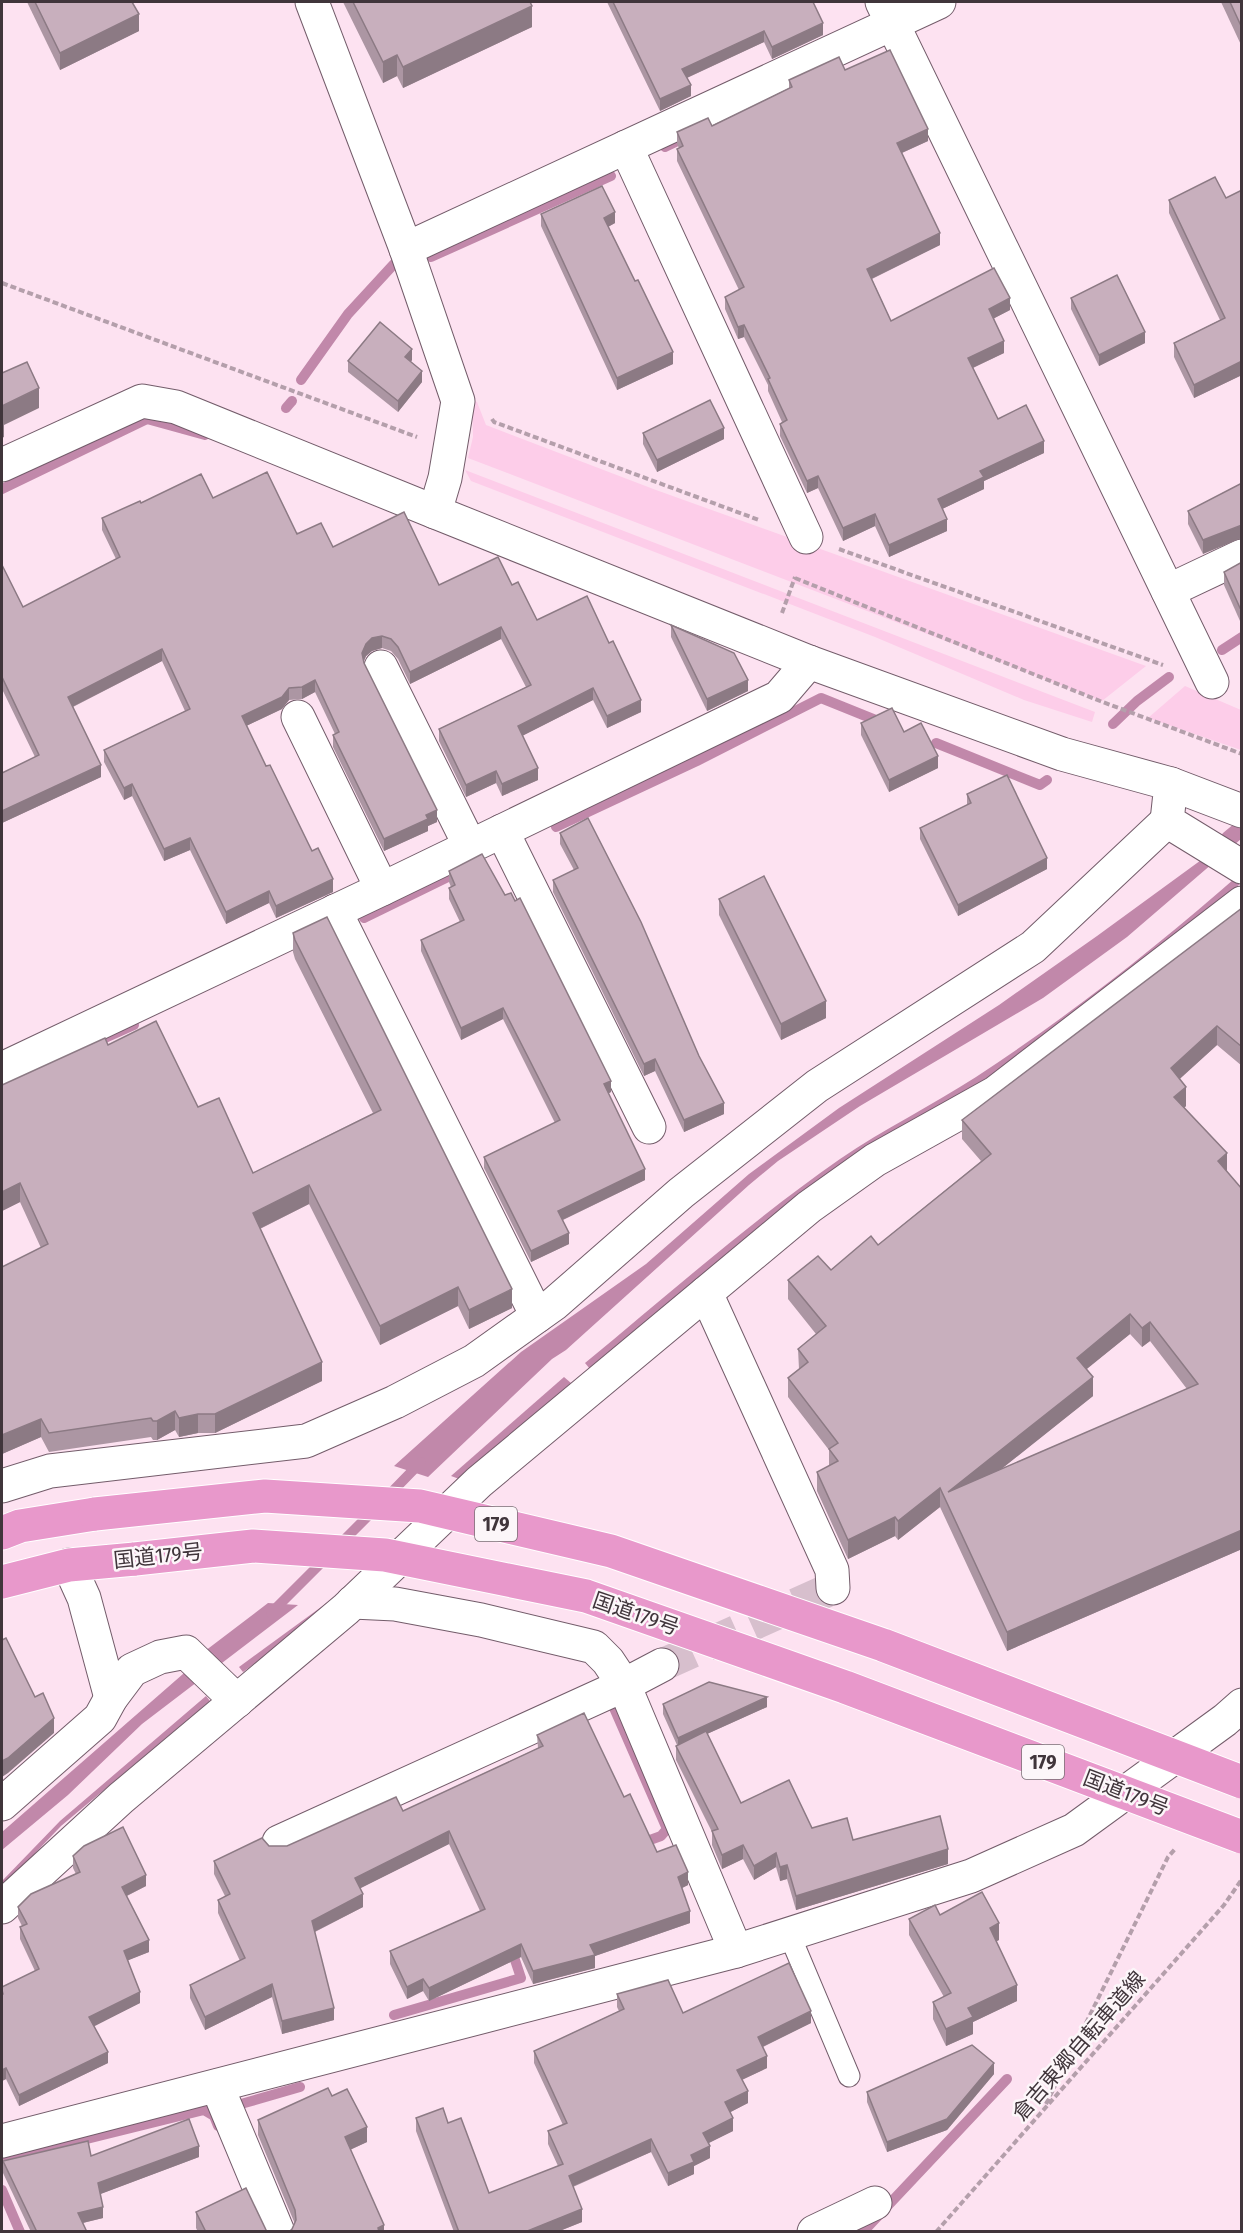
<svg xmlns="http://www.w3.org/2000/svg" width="1243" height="2233" viewBox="0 0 1243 2233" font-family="'Fira Sans Condensed','Noto Sans JP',sans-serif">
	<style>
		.green { fill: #fdcde9 }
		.water { fill: #c188aa }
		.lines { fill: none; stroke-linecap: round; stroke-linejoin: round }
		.stream { stroke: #c188aa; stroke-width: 10 }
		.minor-tunnel { stroke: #d7bfcd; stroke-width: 33; stroke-dasharray: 33 16; stroke-linecap: butt }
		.service-casing { stroke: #735c6a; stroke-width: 23 }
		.minor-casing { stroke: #735c6a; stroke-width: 35 }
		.trunk-casing { stroke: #fff; stroke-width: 35 }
		.path { stroke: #b49fab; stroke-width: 4; stroke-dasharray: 6 3; stroke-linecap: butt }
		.service { stroke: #fff; stroke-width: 21 }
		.minor { stroke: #fff; stroke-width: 33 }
		.trunk { stroke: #e898cb; stroke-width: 33 }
		.trunk-bridge-casing { stroke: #fff; stroke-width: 35; stroke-linecap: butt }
		.trunk-bridge { stroke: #e898cb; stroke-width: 33 }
		.wall { fill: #ac96a3; fill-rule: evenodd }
		.shaded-wall { fill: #8c7a84 }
		.building { fill: #c8afbd; stroke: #8c7a84; stroke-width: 1.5; fill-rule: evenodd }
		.labels { text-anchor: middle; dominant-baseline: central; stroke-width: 5; stroke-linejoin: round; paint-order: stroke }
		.shield { fill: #fcf6f9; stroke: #786f74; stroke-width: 1.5 }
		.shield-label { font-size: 20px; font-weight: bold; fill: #40353b }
		.street-label { font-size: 21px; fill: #40353b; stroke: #fcf6f9 }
	</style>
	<rect width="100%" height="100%" fill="#fde2f1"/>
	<g class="green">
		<path d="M472 400 477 402 486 425 656 490 1146 666 1102 701 468 458 473 437Z"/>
		<path d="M465 470 1095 712 1092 722 1024 700 875 637 471 481Z"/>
		<path d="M1185 686 1241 710V750L1148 718Z"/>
	</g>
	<g class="water">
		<path d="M1241 818V839L1127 937 1043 998 860 1106 778 1161 749 1185 566 1350 552 1359 428 1477 394 1466 521 1352 646 1264 749 1174 839 1108 999 1005 1097 936 1208 855 1223 833Z"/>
		<path d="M1241 873V883L1182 934 1076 1015 984 1080 924 1117 590 1369 585 1363C669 1294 751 1221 840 1159 884 1129 931 1106 976 1077 1069 1016 1158 946 1241 873Z"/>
		<path d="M564 1377 571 1383 462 1480 451 1476Z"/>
		<path d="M328 1602 337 1604 243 1672 239 1667Z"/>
		<path d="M268 1603 298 1605 142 1724 68 1795 2 1850V1832L191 1667 205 1651Z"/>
		<path d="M206 1696 210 1701 61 1826 2 1888V1881L60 1821Z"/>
	</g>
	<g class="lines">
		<g class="stream">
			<path d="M665 147 688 136"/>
			<path d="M431 257 611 176"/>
			<path d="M301 380 348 314 394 264"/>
			<path d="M286 408 292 401"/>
			<path d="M2 489 147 419 205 435"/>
			<path d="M1222 650 1242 637"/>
			<path d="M1113 724 1137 701 1169 677"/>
			<path d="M936 743 1040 785 1047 780"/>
			<path d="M556 827 697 761 821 698 883 723"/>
			<path d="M364 918 452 875"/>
			<path d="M105 1038 134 1025"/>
			<path d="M386 1498 421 1462"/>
			<path d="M339 1545 375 1509"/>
			<path d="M271 1613 326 1558"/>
			<path d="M614 1708 667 1829 661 1836 639 1844"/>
			<path d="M394 2015 521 1978 511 1948"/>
			<path d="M241 2104 300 2087"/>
			<path d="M2 2160 204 2110 214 2116 218 2126"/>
			<path d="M2 2190 20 2232"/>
			<path d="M863 2232 1007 2079"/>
		</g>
		<path class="minor-tunnel" d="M662 1665 833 1588"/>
		<g class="service-casing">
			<path id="service" d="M790 1936 849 2076"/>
		</g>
		<g class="minor-casing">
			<g id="minor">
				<path d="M312 2 406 249 458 401 445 478 435 512 809 662 1062 754 1171 784 1167 821 1242 867"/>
				<path d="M882 2 1212 682"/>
				<path d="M626 147 806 537"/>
				<path d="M406 249 939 2"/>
				<path d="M2 465 142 401 176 407 435 512"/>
				<path d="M1168 591 1242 556"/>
				<path d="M381 667 470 846"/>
				<path d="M298 717 382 889"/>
				<path d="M1171 784 1242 811"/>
				<path d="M502 831 649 1127"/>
				<path d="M335 911 537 1316"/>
				<path d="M2 1069 382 889 779 697 809 662"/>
				<path d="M706 1293 832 1570 833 1588"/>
				<path d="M2 1486 50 1471 306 1441 395 1402 474 1361 554 1304 681 1193 817 1086 1033 947 1167 821"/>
				<path d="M69 1565 84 1598 111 1698"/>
				<path d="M353 1602 395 1604 481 1620 594 1647 608 1661 624 1685 736 1951"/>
				<path d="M2 1804 100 1718 111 1698 132 1670 160 1657 186 1652 237 1701"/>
				<path d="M279 1842 624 1685 662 1665"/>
				<path d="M2 1907 121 1798 346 1609 479 1482 809 1207 875 1160 995 1093 1242 903"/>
				<path d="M217 2086 278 2232"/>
				<path d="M2 2141 736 1951 971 1876 1074 1830 1225 1720 1242 1705"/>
				<path d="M814 2232 875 2203"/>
			</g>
		</g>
		<g class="trunk-casing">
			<g id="trunk">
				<path d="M2 1533 20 1526 95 1514"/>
				<path d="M2 1582 69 1565 135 1559"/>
			</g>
		</g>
		<g class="path">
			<path d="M2 283 417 437"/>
			<path d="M492 419 494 422 759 520"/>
			<path d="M839 549 1163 665"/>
			<path d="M795 578 1100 701 1242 754"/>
			<path d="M782 613 795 577"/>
			<path d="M1046 2104 1168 1857 1175 1849"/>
			<path d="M936 2232 1224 1905 1242 1879"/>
		</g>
		<use href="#service" class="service"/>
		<use href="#minor" class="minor"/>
		<use href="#trunk" class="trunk"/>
		<g class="trunk-bridge-casing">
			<g id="trunk-bridge">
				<path d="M95 1514 265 1496 420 1506 611 1551 883 1645 1242 1782"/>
				<path d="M135 1559 253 1546 385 1555 586 1596 845 1687 1242 1837"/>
			</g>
		</g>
		<use href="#trunk-bridge" class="trunk-bridge"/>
	</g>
	<g class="wall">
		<path d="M27 2H132L139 31 60 70Z"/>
		<path d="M343 2H530L532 27 403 88 397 76 383 83Z"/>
		<path d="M607 2H813L823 35 772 59 764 42 687 78 691 96 660 111Z"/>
		<path d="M1221 2H1242V47Z"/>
		<path d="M845 70 928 141 902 153 940 245 872 279 891 321 1010 310 994 318 1004 353 973 368 998 419 1044 453 984 481V489L942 509 947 531 889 557 875 526 843 541 818 488 807 493 780 436V424L782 422 768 391V385L744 337 738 339 725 309V297L739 290 677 161V149L679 148 677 144V132L712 126 789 88V80Z"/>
		<path d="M1226 198 1242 375 1194 398 1174 357V343L1220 320 1169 213V200Z"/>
		<path d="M541 214 615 223 608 227 635 281 673 364 617 390 541 226Z"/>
		<path d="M1071 298 1145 343 1099 366 1071 309Z"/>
		<path d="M412 360 411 362 422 382 398 412 348 372V361Z"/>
		<path d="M643 433 724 439 657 472 643 444Z"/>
		<path d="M1242 483 1203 554 1188 524V511Z"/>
		<path d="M213 498 333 547 439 585H512L537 620 641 712 607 728 593 700 522 736 538 780 502 796 496 783 466 797 439 741V729L526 687 501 639 410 684 398 659 391 651 382 648 372 651 366 656 364 661V663L437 822 428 826V831L384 851 333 747V735L335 734 315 692 302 699 289 700 282 709 246 726 266 766 312 851 333 892 276 918 269 903 226 924 190 850 164 861 132 796 124 800 104 762V750L185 711 162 661 73 707 101 777 2 823V773L35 757 2 689V565L23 607 116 559 102 530V518L141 503Z"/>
		<path d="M1242 562 1240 621 1224 585V572Z"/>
		<path d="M671 625 748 691 707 711 671 637Z"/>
		<path d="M861 723 904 732 938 768 889 792 861 735Z"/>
		<path d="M967 794 1047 869 958 916 920 839V828L967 805Z"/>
		<path d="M560 833 724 1114 684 1132 655 1071 644 1076 553 892V880L574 870 560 844Z"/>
		<path d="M449 871 611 1092 608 1093 645 1180 563 1220 569 1244 531 1262 484 1168V1157L555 1123 503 1019 461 1040 421 951V940L460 922 449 899V888L451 887 449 882Z"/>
		<path d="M719 899 826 1018 781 1040 719 915Z"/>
		<path d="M1242 908V1066L1217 1045 1179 1079 1186 1106 1184 1108 1227 1172 1242 1549 1007 1651 940 1507 898 1540 895 1536 848 1559 817 1491V1472L829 1466V1450L788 1397V1378L799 1369 798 1349 816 1334 788 1299V1280L831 1270 878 1245 981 1161 962 1139V1120ZM1130 1334 1142 1347 1150 1341 1187 1389 1001 1469 1093 1396 1086 1369Z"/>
		<path d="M293 933 512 1308 469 1329 458 1306 380 1345 309 1204 260 1229 322 1381 215 1433H198L179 1437 175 1430 157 1440H153L151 1437 49 1452 41 1437 2 1454V1267L41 1248 20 1202 2 1211V1085L108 1045 198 1107 253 1173 373 1113 295 959 293 952Z"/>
		<path d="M663 1704 767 1707 707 1734 741 1803 812 1828 853 1840 948 1864 796 1910 787 1879 780 1881 776 1867 754 1880 743 1859 722 1869 712 1845V1832L676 1760V1746L677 1745 663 1714Z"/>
		<path d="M537 1735 624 1797 657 1852 688 1885 682 1888 690 1923 595 1956V1968L533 1984 521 1957 429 2001 423 1991 407 1999 390 1964V1951L480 1911 449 1844 360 1888 363 1907 315 1932 334 2020 282 2034 272 1997 205 2030 190 1998V1985L240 1961 218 1913V1900L225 1896 214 1874V1861L269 1846H287L403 1811 538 1748Z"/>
		<path d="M73 1856 146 1886 127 1896 149 1952 128 1960 140 2003 93 2026 108 2063 19 2106 6 2079 2 2081V1987L35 1971 20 1939V1927L22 1926 18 1918V1907L76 1874 73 1868Z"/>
		<path d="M940 1915 999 1940 996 1941 1017 2001 973 2022V2034L946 2046 933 2019V2002L944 1997 909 1935V1919Z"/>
		<path d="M617 1994 683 2013 811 2023 763 2047 767 2068 742 2080 748 2103 730 2112 733 2131 708 2143 710 2158 694 2166V2174L668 2186 651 2152 573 2187 582 2222 557 2232H454L416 2131V2118L448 2123 489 2193 558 2166 548 2144V2131L563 2125 534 2063V2051L619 2011 617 2007Z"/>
		<path d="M994 2074 947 2130 887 2152 867 2102V2092Z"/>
		<path d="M332 2096 367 2142 350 2150 384 2232 295 2224 258 2135V2120Z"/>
		<path d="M91 2156 199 2157 100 2194 103 2218 83 2223 87 2232H31L3 2173V2161Z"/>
		<path d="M196 2212 267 2232H198L196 2228Z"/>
	</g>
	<g class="shaded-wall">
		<path d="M532 6V27L403 88V67Z"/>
		<path d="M139 14V31L60 70V53Z"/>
		<path d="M823 23V35L772 59V47Z"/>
		<path d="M764 31V42L682 80V69Z"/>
		<path d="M397 55V76L383 83V62Z"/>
		<path d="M691 85V96L660 111V99Z"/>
		<path d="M928 129V141L897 155V143Z"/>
		<path d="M615 212V223L604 229V218Z"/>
		<path d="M940 233V245L867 281V269Z"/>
		<path d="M1010 298V310L989 321V309Z"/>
		<path d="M744 325V337L738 339V327Z"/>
		<path d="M1145 332V343L1099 366V355Z"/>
		<path d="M1004 341V353L968 370V358Z"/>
		<path d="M412 349V360L405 368V357Z"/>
		<path d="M673 352V364L617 390V378Z"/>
		<path d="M1242 361V375L1194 398V385Z"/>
		<path d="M422 371V382L398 412V401Z"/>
		<path d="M39 388V408L4 425V437L2 438V406Z"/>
		<path d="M724 428V439L657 472V460Z"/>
		<path d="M1044 441V453L984 481V489L938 511V499L980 471Z"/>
		<path d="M818 476V488L807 493V481Z"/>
		<path d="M875 514V526L843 541V528Z"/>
		<path d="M947 519V531L889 557V545Z"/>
		<path d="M1242 525V538L1203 554V540Z"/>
		<path d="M1242 607V620L1240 621V608Z"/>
		<path d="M501 627V639L410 684V672Z"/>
		<path d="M382 636V648L372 651 366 656 362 665V653L366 644 372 638Z"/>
		<path d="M162 649V661L68 709V697Z"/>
		<path d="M315 680V692L302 699V687Z"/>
		<path d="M748 680V691L707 711V699Z"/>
		<path d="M289 688V700L282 709 242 728V716Z"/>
		<path d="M593 688V700L518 738V726Z"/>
		<path d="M641 700V712L607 728V716Z"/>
		<path d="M938 756V768L889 792V780Z"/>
		<path d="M101 765V777L2 823V811Z"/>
		<path d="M538 768V780L502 796V784Z"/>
		<path d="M496 771V783L466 797V785Z"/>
		<path d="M132 784V796L124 800V788Z"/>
		<path d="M437 810V822L428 826V831L384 851V839L426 815Z"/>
		<path d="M190 838V850L164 861V849Z"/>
		<path d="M1047 858V869L958 916V905Z"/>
		<path d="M333 879V892L276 918V906Z"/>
		<path d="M269 891V903L226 924V912Z"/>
		<path d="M826 1001V1018L781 1040V1024Z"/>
		<path d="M503 1008V1019L461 1040V1028Z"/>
		<path d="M1217 1026V1045L1171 1087V1068Z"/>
		<path d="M655 1059V1071L644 1076V1064Z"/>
		<path d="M611 1081V1092L604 1096V1084Z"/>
		<path d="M1186 1087V1106L1174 1117V1097Z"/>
		<path d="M724 1103V1114L684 1132V1120Z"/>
		<path d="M1227 1153V1172L1218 1161Z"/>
		<path d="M645 1169V1180L558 1222V1211Z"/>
		<path d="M20 1183V1202L2 1211V1192Z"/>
		<path d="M309 1185V1204L253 1232V1213Z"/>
		<path d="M569 1233V1244L531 1262V1251Z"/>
		<path d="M458 1287V1306L380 1345V1326Z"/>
		<path d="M512 1289V1308L469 1329V1310Z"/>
		<path d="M1130 1314V1334L1077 1377V1358Z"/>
		<path d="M1150 1322V1341L1142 1347V1328Z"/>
		<path d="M322 1362V1381L215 1433V1414Z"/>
		<path d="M1093 1377V1396L950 1510 948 1492Z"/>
		<path d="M175 1411V1430L157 1440V1421Z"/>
		<path d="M198 1414V1433L179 1437V1418Z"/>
		<path d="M41 1419V1437L2 1454V1435Z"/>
		<path d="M940 1488V1507L898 1540V1521Z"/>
		<path d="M895 1517V1536L848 1559V1540Z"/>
		<path d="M1242 1530V1549L1007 1651V1632Z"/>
		<path d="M767 1697V1707L678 1747V1738Z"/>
		<path d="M54 1718V1733L8 1773 2 1777V1761Z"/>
		<path d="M449 1831V1844L355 1891V1878Z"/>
		<path d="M743 1845V1859L722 1869V1855Z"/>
		<path d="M948 1849V1864L796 1910V1896Z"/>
		<path d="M776 1853V1867L754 1880V1866Z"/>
		<path d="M787 1865V1879L780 1881V1867Z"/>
		<path d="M688 1872V1885L678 1890V1877Z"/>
		<path d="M146 1875V1886L122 1898V1887Z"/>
		<path d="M363 1894V1907L312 1933V1921Z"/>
		<path d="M690 1911V1923L595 1956V1968L533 1984V1971L590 1945Z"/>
		<path d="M999 1923V1940L990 1945V1928Z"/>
		<path d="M149 1940V1952L124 1962V1951Z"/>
		<path d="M521 1944V1957L429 2001V1988Z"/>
		<path d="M423 1979V1991L407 1999V1987Z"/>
		<path d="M272 1984V1997L205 2030V2017Z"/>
		<path d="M1017 1985V2001L973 2022V2034L946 2046V2029L968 2008Z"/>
		<path d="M140 1992V2003L89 2029V2017Z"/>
		<path d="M334 2008V2020L282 2034V2021Z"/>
		<path d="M811 2011V2023L758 2049V2037Z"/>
		<path d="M108 2052V2063L19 2106V2095Z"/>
		<path d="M767 2056V2068L737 2082V2070Z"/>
		<path d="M994 2063V2074L947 2130 887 2152V2142Z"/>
		<path d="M6 2068V2079L2 2081V2070Z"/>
		<path d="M748 2091V2103L725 2115V2102Z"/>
		<path d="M733 2118V2131L703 2146V2133Z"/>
		<path d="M367 2127V2142L345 2152V2137Z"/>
		<path d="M651 2139V2152L569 2188V2176Z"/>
		<path d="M199 2146V2157L98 2195V2183Z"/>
		<path d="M710 2146V2158L694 2166V2174L668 2186V2173L691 2155Z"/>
		<path d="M103 2207V2218L78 2224V2213Z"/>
		<path d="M582 2209V2222L557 2232H525Z"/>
		<path d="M384 2225V2232H378V2228Z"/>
	</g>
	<g class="building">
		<path d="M35 2H132L139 14 60 53Z"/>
		<path d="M353 2H530L532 6 403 67 397 55 383 62Z"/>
		<path d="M613 2H813L823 23 772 47 764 31 682 69 691 85 660 99Z"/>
		<path d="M1230 2H1242V28Z"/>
		<path d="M890 50 928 129 897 143 940 233 867 269 891 321 994 268 1010 298 989 309 1004 341 968 358 998 419 1026 405 1044 441 980 471 984 477 938 499 947 519 889 545 875 514 843 528 818 476 807 481 780 424 787 420 768 379 770 378 744 325 738 327 725 297 744 287 677 149 683 146 677 132 708 118 712 126 792 87 789 80 839 57 845 70Z"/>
		<path d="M1215 177 1226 198 1242 190V361L1194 385 1174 343 1225 318 1169 200Z"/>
		<path d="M602 186 615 212 604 218 635 281 638 280 673 352 617 378 541 214Z"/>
		<path d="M1117 275 1145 332 1099 355 1071 298Z"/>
		<path d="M380 322 412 349 405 357 422 371 398 401 348 361Z"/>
		<path d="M27 362 39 388 2 406V373Z"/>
		<path d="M710 400 724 428 657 460 643 433Z"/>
		<path d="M267 472 297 534 321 523 333 547 404 512 439 585 498 557 512 585 518 582 537 620 587 596 609 643 613 641 641 700 607 716 593 688 518 726 538 768 502 784 496 771 466 785 439 729 531 685 501 627 410 672 398 647 391 639 382 636 372 638 366 644 362 653 364 663 437 810 426 815 428 819 384 839 333 735 339 732 315 680 302 687 289 688 282 697 242 716 266 766 270 765 312 851 318 848 333 879 276 906 269 891 226 912 190 838 164 849 132 784 124 788 104 750 190 709 162 649 68 697 101 765 2 811V773L39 755 2 677V565L23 607 120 557 102 518 140 501 141 503 201 474 213 498Z"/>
		<path d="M1242 483V525L1203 540 1188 511Z"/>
		<path d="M1242 562V607L1240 608 1224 572Z"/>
		<path d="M671 625 734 653 748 680 707 699Z"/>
		<path d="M892 708 904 732 921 723 938 756 889 780 861 723Z"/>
		<path d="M1007 775 1047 858 958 905 920 828 971 803 967 794Z"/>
		<path d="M588 818 641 922 699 1056 724 1103 684 1120 655 1059 644 1064 553 880 578 868 560 833Z"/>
		<path d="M482 854 505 895 511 893 515 901 520 898 611 1081 604 1084 645 1169 558 1211 569 1233 531 1251 484 1157 560 1120 503 1008 461 1028 421 940 464 920 449 888 455 885 449 871Z"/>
		<path d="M764 876 826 1001 781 1024 719 899Z"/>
		<path d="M1242 908V1047L1217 1026 1171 1068 1186 1087 1174 1097 1227 1153 1218 1161 1242 1189V1530L1007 1632 940 1488 898 1521 895 1517 848 1540 817 1472 838 1461 829 1449 838 1443 788 1378 808 1362 798 1349 826 1326 788 1280 818 1256 831 1270 871 1236 878 1245 991 1154 962 1120ZM1130 1314 1142 1328 1150 1322 1198 1384 948 1492 1093 1377 1077 1358Z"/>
		<path d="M327 917 512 1289 469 1310 458 1287 380 1326 309 1185 253 1213 322 1362 215 1414H198L179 1418 175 1411 157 1421H153L151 1418 49 1433 41 1419 2 1435V1267L48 1244 20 1183 2 1192V1085L105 1038 108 1045 156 1021 198 1107 219 1098 253 1173 381 1110 295 940 293 933Z"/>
		<path d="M6 1638 35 1697 43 1693 54 1718 8 1758 2 1761V1640Z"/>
		<path d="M709 1682 767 1697 678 1738 663 1704Z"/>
		<path d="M584 1713 624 1797 630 1794 657 1852 676 1845 688 1872 678 1877 690 1911 590 1945 595 1955 533 1971 521 1944 429 1988 423 1979 407 1987 390 1951 485 1909 449 1831 355 1878 363 1894 312 1921 334 2008 282 2021 272 1984 205 2017 190 1985 245 1958 218 1900 230 1894 214 1861 262 1838 269 1846H287L396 1797 403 1811 543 1746 537 1735Z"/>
		<path d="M706 1731 741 1803 789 1780 812 1828 847 1818 853 1840 940 1816 948 1849 796 1896 787 1865 780 1867 776 1853 754 1866 743 1845 722 1855 712 1831 718 1829 676 1746Z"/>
		<path d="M123 1827 146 1875 122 1887 149 1940 124 1951 140 1992 89 2017 108 2052 19 2095 6 2068 2 2070V1995L3 1994 2 1990V1987L39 1969 20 1927 27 1924 18 1907 31 1894 80 1872 73 1856 84 1846Z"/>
		<path d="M982 1892 999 1923 990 1928 1017 1985 968 2008 973 2017 946 2029 933 2002 951 1993 909 1919 935 1905 940 1915Z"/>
		<path d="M789 1963 811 2011 758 2037 767 2056 737 2070 748 2091 725 2102 733 2118 703 2133 710 2146 691 2155 694 2162 668 2173 651 2139 569 2176 582 2209 525 2232H459L416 2118 443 2108 448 2123 461 2118 489 2193 563 2164 548 2131 567 2123 534 2051 624 2009 617 1994 668 1980 683 2013Z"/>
		<path d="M972 2045 994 2063 947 2119 887 2142 867 2092Z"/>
		<path d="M328 2088 332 2096 347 2089 367 2127 345 2137 384 2225 378 2228 379 2232H289L292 2229 296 2220 295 2210 258 2120Z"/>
		<path d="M189 2119 199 2146 98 2183 103 2207 78 2213 87 2232H37L3 2161 88 2141 91 2156Z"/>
		<path d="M246 2188 267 2232H206L196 2212Z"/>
	</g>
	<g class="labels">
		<g class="shield">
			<rect x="475" y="1507" width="42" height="34" rx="4.5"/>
			<rect x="1022" y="1745" width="42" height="34" rx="4.5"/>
		</g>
		<g class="shield-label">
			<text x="496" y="1524">179</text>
			<text x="1043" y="1762">179</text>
		</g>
		<g class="street-label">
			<text transform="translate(158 1556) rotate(-6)">国道179号</text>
			<text transform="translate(636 1614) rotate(19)">国道179号</text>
			<text transform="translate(1126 1793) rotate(21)">国道179号</text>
			<text transform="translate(1079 2046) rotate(-49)">倉吉東郷自転車道線</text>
		</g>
	</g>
	<rect width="1243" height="2233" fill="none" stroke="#40353b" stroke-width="6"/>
</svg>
